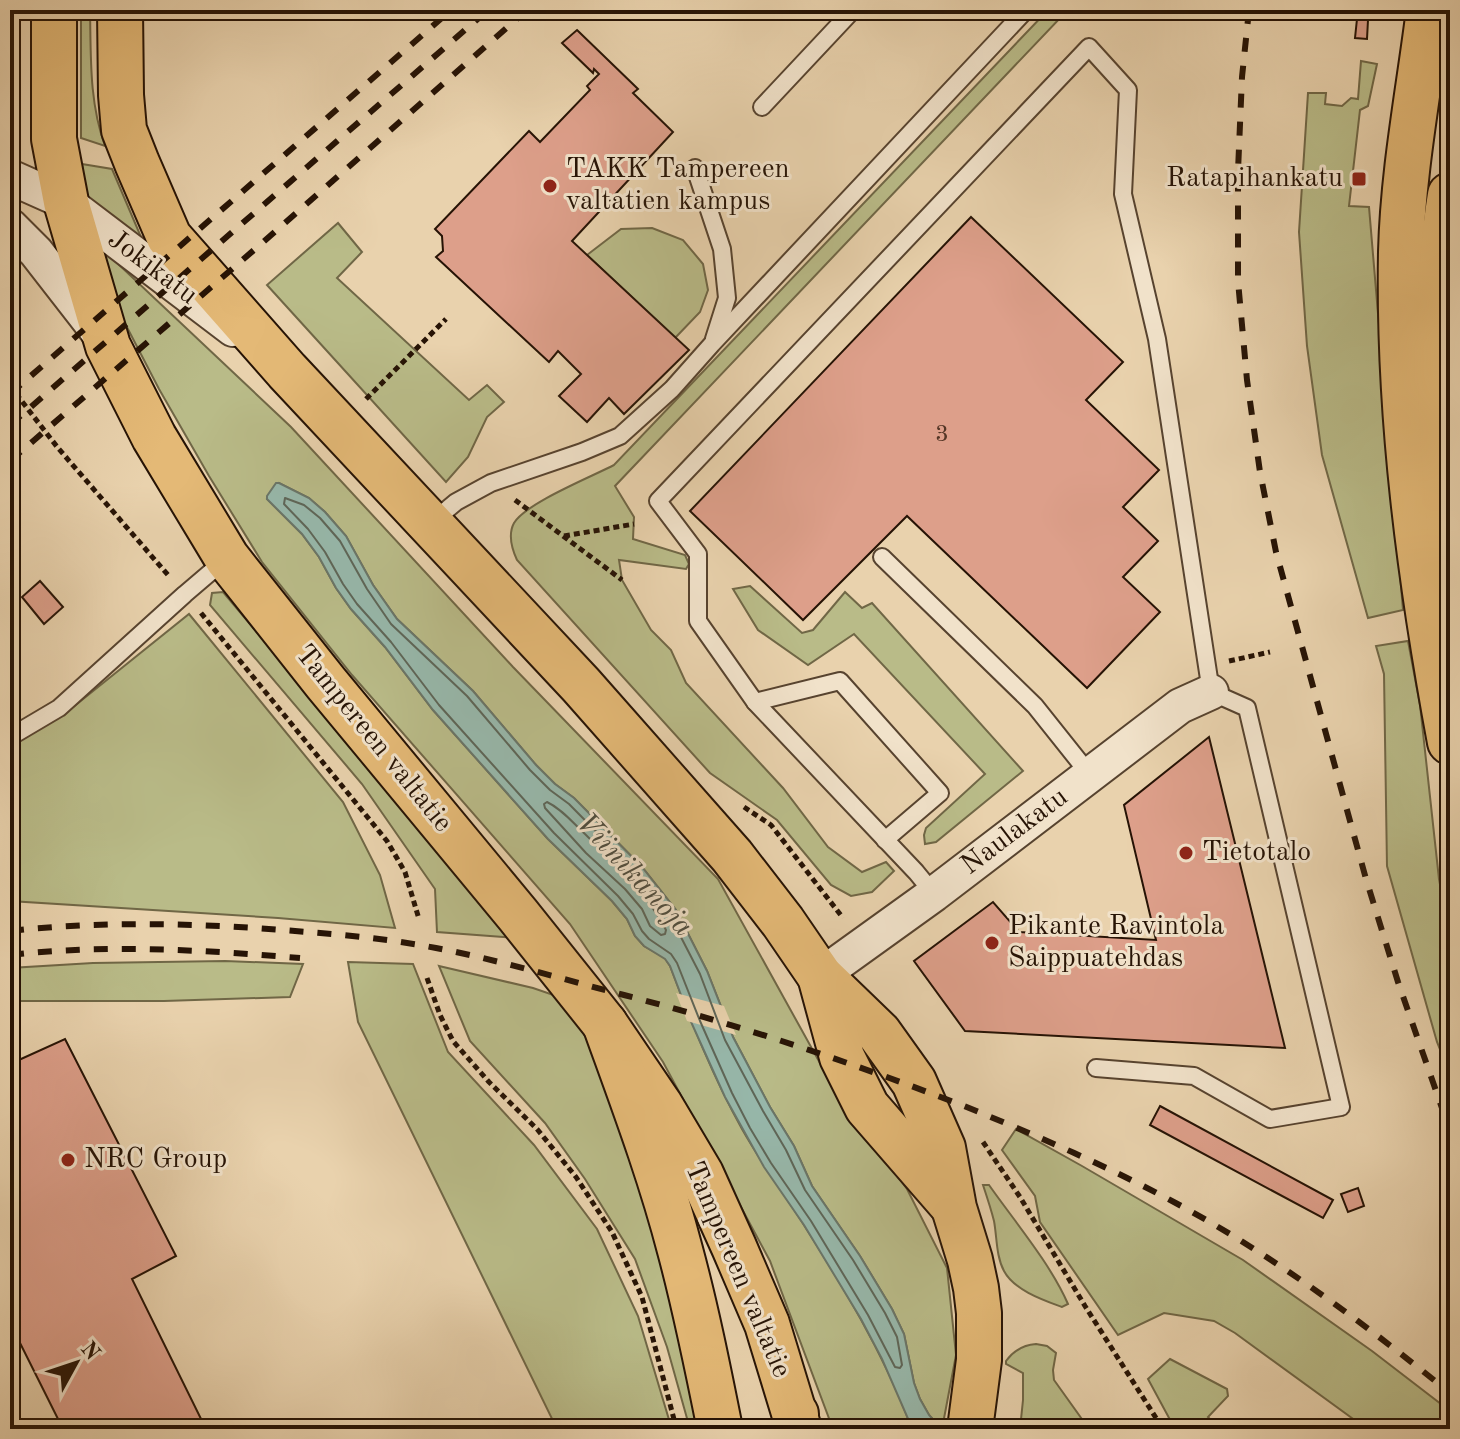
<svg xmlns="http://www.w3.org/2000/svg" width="1460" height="1439" viewBox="0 0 1460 1439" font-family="'Old Standard TT',serif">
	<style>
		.green { fill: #b9bb88; stroke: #706746; stroke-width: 2 }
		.water { fill: #97b8ab; stroke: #6a7669; stroke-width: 2 }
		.pier { fill: #e9d2ad }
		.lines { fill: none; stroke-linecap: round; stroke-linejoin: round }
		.shore { stroke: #5e6658; stroke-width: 2 }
		.building { fill: #dd9f8a; stroke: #261305; stroke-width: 2 }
		.lane-casing { stroke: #57432f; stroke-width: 20 }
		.street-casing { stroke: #57432f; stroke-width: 38 }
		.primary-casing { stroke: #261305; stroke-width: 48 }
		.highway-casing { stroke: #261305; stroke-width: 48 }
		.path { stroke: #261305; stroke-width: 5; stroke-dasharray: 6 4; stroke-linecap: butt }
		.lane { stroke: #f1e2ca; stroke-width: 16 }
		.street { stroke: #f1e2ca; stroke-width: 34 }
		.primary { stroke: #e4b976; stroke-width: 44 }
		.highway { stroke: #e4b976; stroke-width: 44 }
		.rail { stroke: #261305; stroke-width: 6; stroke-dasharray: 14 14; stroke-linecap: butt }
		.poi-dot { fill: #8f2418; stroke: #f1e2ca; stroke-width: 3 }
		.labels { text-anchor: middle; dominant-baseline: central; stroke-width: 6; stroke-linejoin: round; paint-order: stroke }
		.number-label { font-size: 24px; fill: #543626 }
		.poi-label { font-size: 28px; fill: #261305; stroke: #f1e2ca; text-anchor: start }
		.street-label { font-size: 28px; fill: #261305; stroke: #f1e2ca }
		.water-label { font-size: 30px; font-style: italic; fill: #4e4d3f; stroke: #f1e2ca }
	</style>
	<rect width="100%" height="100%" fill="#e9d2ad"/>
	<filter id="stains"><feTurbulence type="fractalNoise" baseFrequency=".0025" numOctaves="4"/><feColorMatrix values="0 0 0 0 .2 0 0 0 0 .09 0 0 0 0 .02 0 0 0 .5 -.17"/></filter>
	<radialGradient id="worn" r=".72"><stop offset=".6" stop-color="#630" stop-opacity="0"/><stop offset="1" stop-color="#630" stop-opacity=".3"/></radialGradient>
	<g class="green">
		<path d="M81 10H90C91 56 89 102 105 146L81 138Z"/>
		<path d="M1048 10H1058L1063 15 615 486 634 517 633 539 685 555 689 564 686 569 619 560 622 580 651 630 671 650 686 683 783 788 828 847 862 872 886 862 894 871 872 892 851 896 831 885 777 820 710 773 517 560C512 549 508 534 514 523 526 503 591 477 614 465Z"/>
		<path d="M1361 61 1377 64 1368 106 1360 110 1349 206 1369 207 1403 610 1368 618 1322 455 1307 346 1299 232 1308 93H1326L1325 104 1342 106 1351 98 1358 99Z"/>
		<path d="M82 164 112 169 141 237H139L89 203 85 193Z"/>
		<path d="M338 223 362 252 337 278 469 400 487 385 504 402 487 417 468 457 446 482 267 285Z"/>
		<path d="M652 228 683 240 703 264 708 290 700 312 675 338 587 255 621 229Z"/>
		<path d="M98 245 291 427 513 667 718 879 836 1092 907 1189 947 1268 956 1355 942 1429 929 1415 920 1399 914 1383 904 1334 892 1309 860 1256 812 1186 794 1146 770 1107 733 1037 707 971 676 910 642 867 574 798 555 784 536 765 473 691 397 619 373 585 346 536 325 512 309 498 279 483 267 499 302 534 319 557 336 588 351 609 385 647 433 710 548 839 612 901 627 919 635 936 644 946 665 958 670 966C691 1021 713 1077 742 1129 760 1161 782 1191 802 1222 842 1285 882 1350 909 1421L914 1429H833L770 1261 663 1062 570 924 352 675 262 562 209 476 159 389 117 308Z"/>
		<path d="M750 586 802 633 813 630 845 592 862 608 872 603 1023 771 936 842 925 844 924 835 926 828 985 774 854 634 808 665 758 630 733 589Z"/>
		<path d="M223 592 515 938 437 932 435 889 362 784 210 605 212 593Z"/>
		<path d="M189 614 343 802 380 875 395 928 278 918 10 901V719L26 736 72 708Z"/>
		<path d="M1408 641 1420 705 1439 879 1450 938V1074L1437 1042 1387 866 1384 674 1376 646Z"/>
		<path d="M225 961 303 964 290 997 164 1001H10V968L93 963Z"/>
		<path d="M348 962 413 964 448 1052 534 1145 597 1229 638 1316 670 1423 657 1429H557L358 1022Z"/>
		<path d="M439 966 533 988 571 1001 609 1076 707 1429H690L667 1347 635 1259 585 1179 545 1123 470 1041Z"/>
		<path d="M1016 1129 1082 1166 1243 1260 1372 1351 1450 1411V1429H1367L1235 1333 1214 1321 1164 1313 1118 1335 1040 1222 1035 1196 1002 1150Z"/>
		<path d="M983 1185H989C1015 1222 1050 1263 1068 1304L1062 1307C1043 1300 1014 1290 1004 1271 996 1256 997 1237 994 1221 991 1209 987 1197 983 1185Z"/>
		<path d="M1036 1344 1047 1346 1056 1353 1053 1370 1054 1380 1089 1429H1020L1023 1400V1373L1006 1364V1361C1014 1350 1023 1345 1036 1344Z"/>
		<path d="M1170 1359 1227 1389 1228 1396 1208 1417 1219 1429H1175L1148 1379Z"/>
	</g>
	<path class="water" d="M276 483H279L309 498 325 512 346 536 373 585 397 619 473 691 536 765 555 784 574 798 642 867 676 910 707 971 733 1037 770 1107 794 1146 812 1186 860 1256 892 1309 904 1334 914 1383 920 1399 929 1415 941 1429H914L909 1421 882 1359 861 1319 804 1225 764 1167 725 1097 692 1024 670 966 665 959 644 946 635 936 627 919 612 901 548 839 433 710 385 647 351 609 336 588 319 557 302 534 267 499V496Z"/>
	<path class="pier" d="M676 993 724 1006 736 1035 687 1021Z"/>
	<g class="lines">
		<g class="shore">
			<path d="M285 498 304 505 320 518 340 541 367 589 391 624 467 696 530 770 550 790 569 804 636 872 669 914 700 974 725 1040 763 1111 786 1150 805 1190 853 1260 885 1313 897 1337 902 1365 900 1368 895 1367 868 1315 811 1221 771 1163 750 1128 732 1093 700 1021 677 963 671 954 649 939 642 931 633 914 618 896 554 833 439 705 391 642 357 604 343 584 325 552 308 529 284 504Z"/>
			<path d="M547 802C562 809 573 823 585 834 614 863 647 893 666 930L665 934 661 935 650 926 642 909 625 889 586 853 545 808 544 804Z"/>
		</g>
	</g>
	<g class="building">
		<path d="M1357 19 1368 20 1367 39 1355 38Z"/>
		<path d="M577 30 638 89 633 93 673 132 572 241 689 350 624 414 609 398 587 422 559 396 581 374 558 351 549 362 436 257 443 251 442 236 435 229 529 131 540 142 590 90 587 86 599 74 594 69 593 73 562 43Z"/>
		<path d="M971 217 1123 362 1086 400 1159 470 1123 507 1158 541 1123 577 1160 612 1087 688 907 516 803 620 690 511Z"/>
		<path d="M40 581 63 607 44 624 22 597Z"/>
		<path d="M1209 737 1285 1048 965 1031 914 961 993 902 1019 932 1156 940 1124 805Z"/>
		<path d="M65 1039 176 1256 132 1279 206 1429H63L10 1323V1064Z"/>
		<path d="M1160 1106 1333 1200 1323 1218 1150 1125Z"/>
		<path d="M1358 1188 1364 1206 1348 1212 1341 1194Z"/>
	</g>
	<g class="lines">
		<g class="lane-casing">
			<g id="lane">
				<path d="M762 107 853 10"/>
				<path d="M695 168 722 249 727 298 714 339"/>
				<path d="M432 522 456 502 491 483 582 452 620 436 672 389 712 344 1026 10"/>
				<path d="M882 557 1035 706 1090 775"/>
				<path d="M755 702 840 681 940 793 885 840"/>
				<path d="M10 737 59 708 185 594 226 559"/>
				<path d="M934 894 916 872 755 702 698 621V554L658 501 1089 47 1128 90 1123 194 1157 339 1211 692 1247 708 1341 1107 1270 1119 1194 1076 1096 1068"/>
			</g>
		</g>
		<g class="street-casing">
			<g id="street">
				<path d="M10 177 66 202 233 329"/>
				<path d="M10 226 36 252 99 333"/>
				<path d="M820 976 934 894 1180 706 1211 692"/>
			</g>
		</g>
		<g class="primary-casing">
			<g id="primary">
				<path d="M54 10V139L66 202 108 346 154 437 227 558 326 683 518 915 605 1024 660 1105 701 1174 734 1247 767 1324 799 1429"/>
				<path d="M120 10 121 95 124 130 137 163 169 237 287 371 581 685 732 856 783 922 820 976 879 1033 914 1082 943 1148 954 1208 970 1260 976 1288 979 1313V1360L970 1429"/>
				<path d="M1429 10C1419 90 1403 171 1401 252 1398 416 1420 581 1450 742"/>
				<path d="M1450 195C1432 303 1440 427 1450 536"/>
				<path d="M820 976 842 1057 867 1107 953 1206"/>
			</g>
		</g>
		<g class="highway-casing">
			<g id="highway">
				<path d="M605 1024C632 1099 660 1173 680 1250 696 1309 708 1369 720 1429"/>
				<path d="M795 1429 796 1414"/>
			</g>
		</g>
		<g class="path">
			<path d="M10 386 58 448 168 575"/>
			<path d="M366 399 446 319"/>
			<path d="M515 500 622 580"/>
			<path d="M564 536 634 524"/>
			<path d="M201 613 387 841 405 872 419 919"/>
			<path d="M1229 661 1270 652"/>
			<path d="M744 807 771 825 843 918"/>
			<path d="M427 978 440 1015 453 1041 489 1082 537 1129 576 1177 612 1232 642 1297 676 1427"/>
			<path d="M983 1142 1020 1197 1085 1306 1163 1429"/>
		</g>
		<use href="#lane" class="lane"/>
		<use href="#street" class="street"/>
		<use href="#primary" class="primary"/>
		<use href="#highway" class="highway"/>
		<g class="rail">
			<path d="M1249 10 1242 77 1238 171V281L1247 380 1260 472 1276 552 1366 879 1398 982 1450 1131"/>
			<path d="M10 394 451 10"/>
			<path d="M10 425 488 10"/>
			<path d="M10 461 254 250 527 10"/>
			<path d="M10 931C100 921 192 923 282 930 333 934 385 938 436 948 499 960 562 979 624 995 740 1025 853 1063 964 1106 1055 1143 1146 1183 1230 1234 1307 1281 1380 1336 1450 1393"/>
			<path d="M10 955C107 944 204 950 300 958"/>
		</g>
	</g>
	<g class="poi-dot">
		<rect x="1351" y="171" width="16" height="16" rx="4"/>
		<circle cx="550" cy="186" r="8"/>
		<circle cx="1186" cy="853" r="8"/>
		<circle cx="992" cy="943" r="8"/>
		<circle cx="68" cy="1160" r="8"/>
	</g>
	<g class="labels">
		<g class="number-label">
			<text x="942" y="435">3</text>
		</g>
		<g class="poi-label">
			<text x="566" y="170">TAKK Tampereen<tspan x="566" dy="32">valtatien kampus</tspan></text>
			<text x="1343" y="179" text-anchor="end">Ratapihankatu</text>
			<text x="1202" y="853">Tietotalo</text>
			<text x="1008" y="927">Pikante Ravintola<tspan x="1008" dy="32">Saippuatehdas</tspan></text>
			<text x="84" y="1160">NRC Group</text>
		</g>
		<g class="street-label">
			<text transform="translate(152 268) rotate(37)">Jokikatu</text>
			<text transform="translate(373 739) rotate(51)">Tampereen valtatie</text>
			<text transform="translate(1015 832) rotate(-37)">Naulakatu</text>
			<text transform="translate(737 1270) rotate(67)">Tampereen valtatie</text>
		</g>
		<g class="water-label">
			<text transform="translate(634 875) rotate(47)">Viinikanoja</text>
		</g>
	</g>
	<rect width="1460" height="1439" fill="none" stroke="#e9d2ad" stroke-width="40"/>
	<rect x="12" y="12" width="1436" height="1415" fill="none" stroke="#261305" stroke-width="4"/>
	<rect x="20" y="20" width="1420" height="1399" fill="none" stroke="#261305" stroke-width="2"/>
	<g transform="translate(76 1363) rotate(50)" stroke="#f1e2ca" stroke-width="6" paint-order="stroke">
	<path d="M0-6L14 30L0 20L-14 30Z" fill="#261305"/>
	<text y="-12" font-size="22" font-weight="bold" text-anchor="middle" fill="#261305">N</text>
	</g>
	<rect width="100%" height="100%" filter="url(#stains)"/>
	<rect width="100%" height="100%" fill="url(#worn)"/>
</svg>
